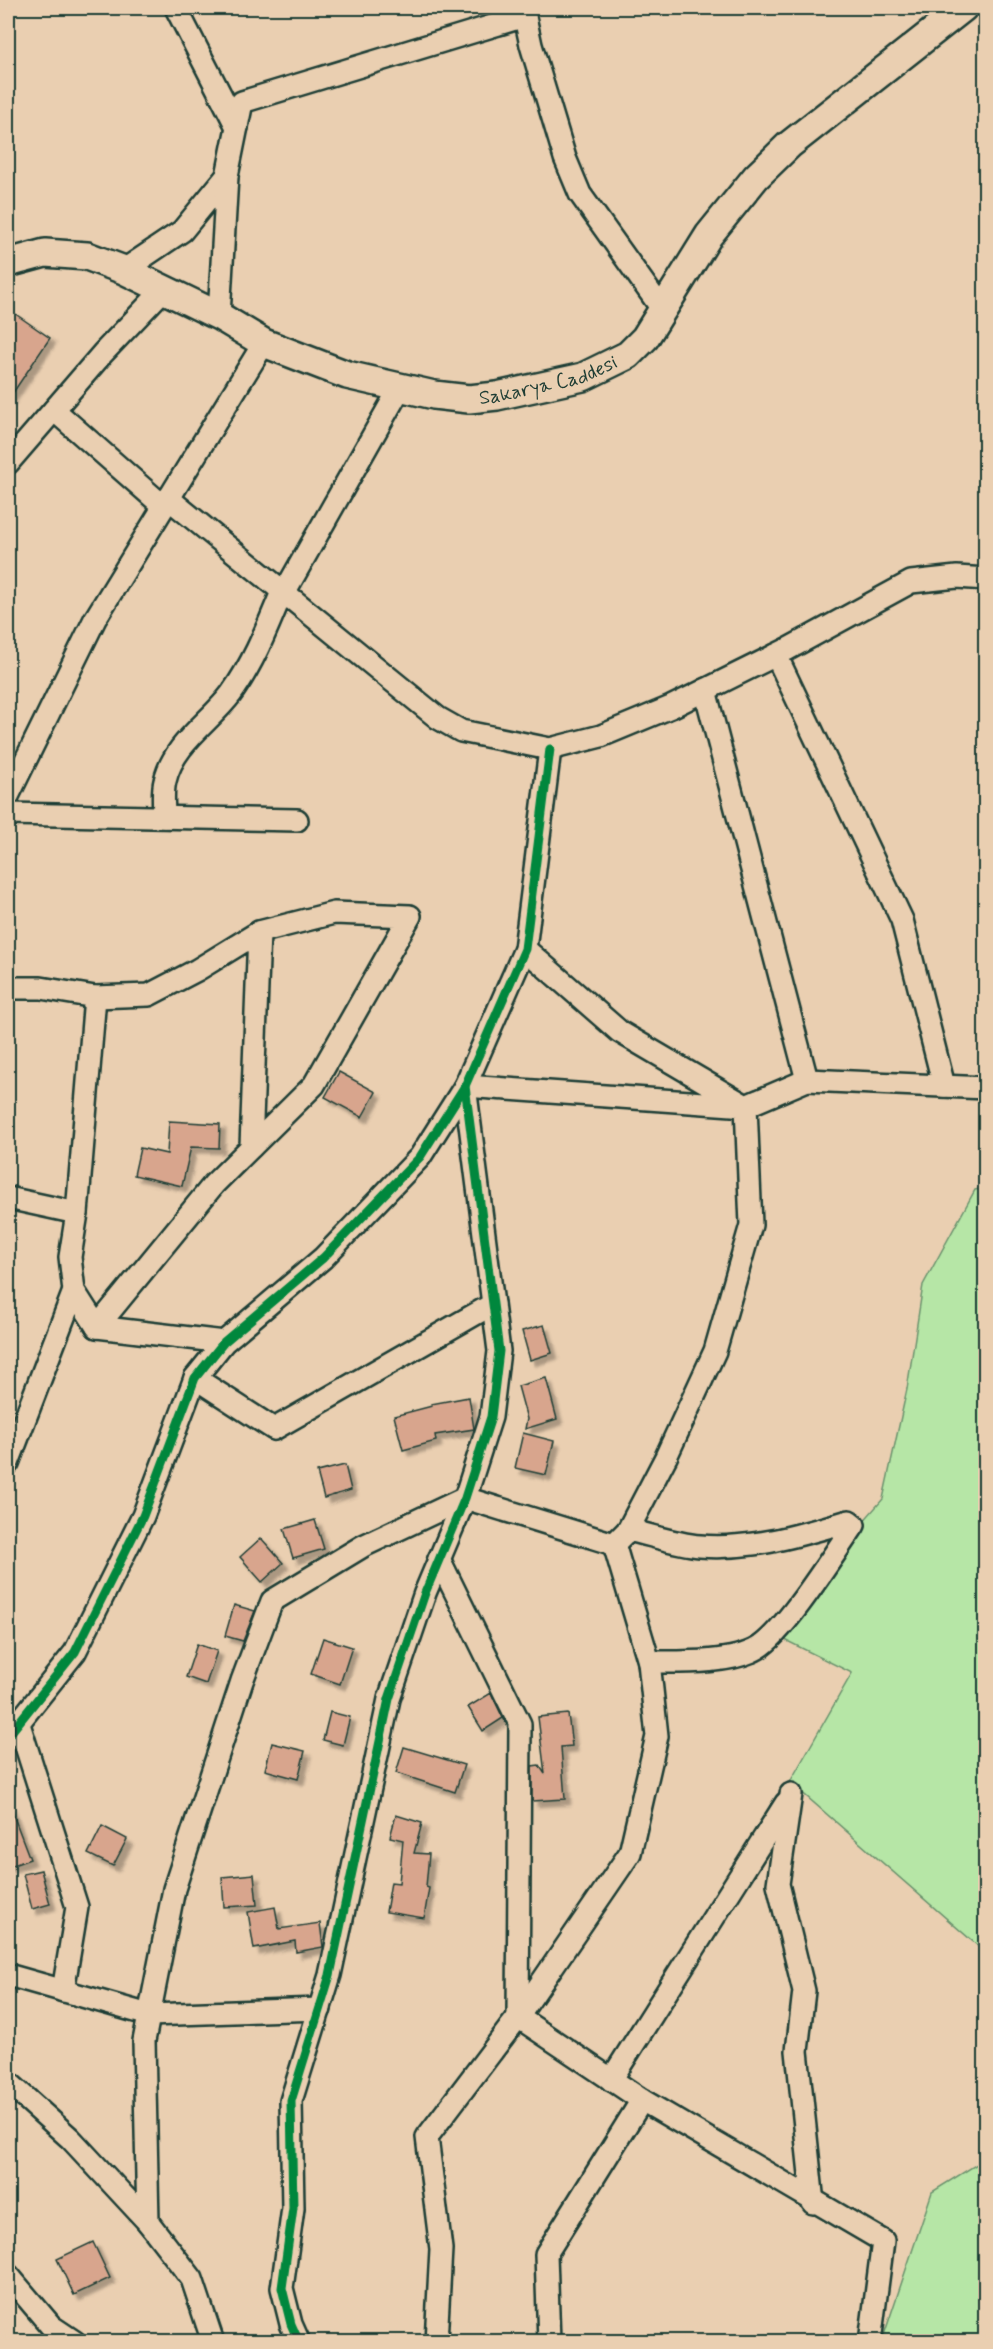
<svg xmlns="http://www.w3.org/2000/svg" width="993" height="2349" viewBox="0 0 993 2349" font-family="Mynerve,sans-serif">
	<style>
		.green { fill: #b6e6a6; stroke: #6a926d; stroke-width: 1.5 }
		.building { fill: #d8a58d; stroke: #1f3d34; stroke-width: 1.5; filter: url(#shadow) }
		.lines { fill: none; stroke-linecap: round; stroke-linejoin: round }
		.minor-casing { stroke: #1f3d34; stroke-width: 26 }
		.tertiary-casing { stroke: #1f3d34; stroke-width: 32 }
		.minor { stroke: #eacfb1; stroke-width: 21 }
		.tertiary { stroke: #eacfb1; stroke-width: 27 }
		.cycleway-casing { stroke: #eacfb1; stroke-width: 13 }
		.cycleway { stroke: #00873e; stroke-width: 9 }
		.labels { text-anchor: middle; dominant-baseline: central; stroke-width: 6; stroke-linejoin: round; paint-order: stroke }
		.street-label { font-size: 20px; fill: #1f3d34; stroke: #eacfb1 }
	</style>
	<defs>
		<filter id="shadow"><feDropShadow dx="5.5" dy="5.5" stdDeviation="1.5" flood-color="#0004"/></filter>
	</defs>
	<rect width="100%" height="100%" fill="#eacfb1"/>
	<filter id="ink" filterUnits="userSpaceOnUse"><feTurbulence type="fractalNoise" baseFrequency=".0167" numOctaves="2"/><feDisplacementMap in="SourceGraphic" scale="12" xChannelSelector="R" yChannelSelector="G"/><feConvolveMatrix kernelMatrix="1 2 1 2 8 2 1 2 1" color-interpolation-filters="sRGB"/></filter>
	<g filter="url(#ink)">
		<g class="green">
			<path d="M985 1188V1952L790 1782 852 1673 767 1631 883 1499 907 1389 923 1285 975 1190Z"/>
			<path d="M985 2159V2341H882L932 2192Z"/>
		</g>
		<g class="building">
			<path d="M14 313 50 338 8 400V322Z"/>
			<path d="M339 1072 376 1092 362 1117 325 1097Z"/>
			<path d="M169 1121 220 1124 219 1148 191 1147 182 1186 134 1175 140 1148 167 1154Z"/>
			<path d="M544 1325 552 1353 530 1360 522 1331Z"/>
			<path d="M546 1378 557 1419 525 1429 527 1419 518 1386Z"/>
			<path d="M469 1397 474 1429 435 1435 436 1441 403 1450 394 1416 432 1406 431 1404Z"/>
			<path d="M523 1433 554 1441 546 1475 515 1468Z"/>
			<path d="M345 1465 351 1490 324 1498 317 1472Z"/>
			<path d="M315 1520 324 1549 293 1558 284 1529Z"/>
			<path d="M261 1538 283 1563 262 1582 240 1557Z"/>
			<path d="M234 1605 255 1611 243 1641 225 1636Z"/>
			<path d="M323 1638 352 1647 340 1684 311 1674Z"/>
			<path d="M197 1644 217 1651 206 1684 186 1677Z"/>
			<path d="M491 1693 503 1718 483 1731 468 1707Z"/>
			<path d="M330 1712 350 1717 343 1745 323 1740Z"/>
			<path d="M568 1714 572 1746 561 1747 565 1799 532 1801V1766L539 1765 545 1774 538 1717Z"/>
			<path d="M272 1743 305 1751 298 1779 265 1770Z"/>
			<path d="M404 1747 464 1765 455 1792 396 1773Z"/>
			<path d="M9 1804 30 1859 8 1867V1804Z"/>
			<path d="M396 1815 422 1823 414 1853 429 1854 426 1887 429 1888 424 1918 386 1912 391 1882 399 1883 403 1840 390 1837Z"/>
			<path d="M102 1826 127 1839 113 1866 88 1854Z"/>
			<path d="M41 1870 50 1904 32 1909 23 1874Z"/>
			<path d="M254 1874 257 1905 224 1907 222 1877Z"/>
			<path d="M275 1907 279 1929 320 1923 323 1947 296 1952 295 1941 254 1949 248 1912Z"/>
			<path d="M93 2242 110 2278 74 2295 57 2259Z"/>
		</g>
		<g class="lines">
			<g class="minor-casing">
				<g id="minor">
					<path d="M176 8 237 127"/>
					<path d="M523 8 531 45 565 158 580 194 662 309"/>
					<path d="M124 270 182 231 227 176"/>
					<path d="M219 316 227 176 242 102 525 16"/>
					<path d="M54 410 163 506"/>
					<path d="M8 463 103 353 163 290"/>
					<path d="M168 498 438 718 461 731 550 749 601 736 671 707 788 649 911 582 957 577 986 579"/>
					<path d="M284 593 400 388"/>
					<path d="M776 655 902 920 944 1086"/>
					<path d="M705 690 807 1080"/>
					<path d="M8 796 95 619 264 343"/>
					<path d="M8 814 297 820"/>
					<path d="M164 817C164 806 162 792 165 781 173 744 210 722 231 694 254 662 267 628 282 592"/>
					<path d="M525 949 620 1032 746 1106 807 1080 986 1088"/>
					<path d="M8 988H41L95 997 149 995 197 970 259 932 334 913 410 916 314 1085 214 1184 97 1327"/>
					<path d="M95 997 77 1213 70 1257 74 1291 97 1327 224 1342"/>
					<path d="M465 1086 746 1106 751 1225 715 1351 666 1457 628 1530 614 1544"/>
					<path d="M251 1147 259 932"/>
					<path d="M8 1198 77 1213"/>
					<path d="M195 1378 274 1429 493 1304"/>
					<path d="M8 1463 74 1291"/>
					<path d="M628 1530C651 1535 676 1544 700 1546 752 1550 800 1535 849 1521L854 1525C834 1554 785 1632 758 1648 732 1664 678 1662 649 1662"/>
					<path d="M439 1559 520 1724 518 2017"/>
					<path d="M18 1721 77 1907 63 1991"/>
					<path d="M8 1736 75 1652 143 1516 195 1378 224 1342 323 1258 420 1157 465 1086 525 949 550 749"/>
					<path d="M791 1794 778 1884 804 1991 797 2051 813 2203"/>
					<path d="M8 1975 149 2015 320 2009"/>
					<path d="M518 2017 642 2100 883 2241 870 2342"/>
					<path d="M611 2080 786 1803"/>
					<path d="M8 2082 71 2139 148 2222 192 2279 213 2342"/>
					<path d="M148 2222 144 2041 174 1889 242 1681 272 1601 363 1546 465 1498 614 1544"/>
					<path d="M8 2275 51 2326 75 2342"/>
					<path d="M299 2342 291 2324 282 2288 293 2208 291 2101 330 1975 389 1699 425 1593 465 1498 491 1417 499 1351 465 1086"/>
					<path d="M436 2342 441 2249 427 2137 518 2017 630 1853 657 1736 649 1662 614 1544"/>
					<path d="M549 2342 546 2254 642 2100"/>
				</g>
			</g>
			<g class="tertiary-casing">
				<g id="tertiary">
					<path id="s1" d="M8 263 45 253 87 256 124 270 219 316 264 343 347 375 434 395 469 399 497 396 583 377 628 355 645 338 709 235 756 177 789 145 963 8"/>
				</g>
			</g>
			<use href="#minor" class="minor"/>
			<use href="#tertiary" class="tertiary"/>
			<g class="cycleway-casing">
				<g id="cycleway">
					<path d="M8 1736 75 1652 143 1516 195 1378 224 1342 323 1258 420 1157 465 1086 525 949 550 749"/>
					<path d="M299 2342 291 2324 282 2288 293 2208 291 2101 330 1975 389 1699 425 1593 465 1498 491 1417 499 1351 465 1086"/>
				</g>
			</g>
			<use href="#cycleway" class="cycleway"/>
		</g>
	</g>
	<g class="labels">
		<g class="street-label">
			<text stroke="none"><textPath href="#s1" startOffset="573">Sakarya Caddesi</textPath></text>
		</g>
	</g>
	<rect width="993" height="2349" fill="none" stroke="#eacfb1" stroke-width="30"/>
	<rect x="15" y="15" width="963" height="2319" fill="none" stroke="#1f3d34" stroke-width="2" filter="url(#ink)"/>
</svg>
